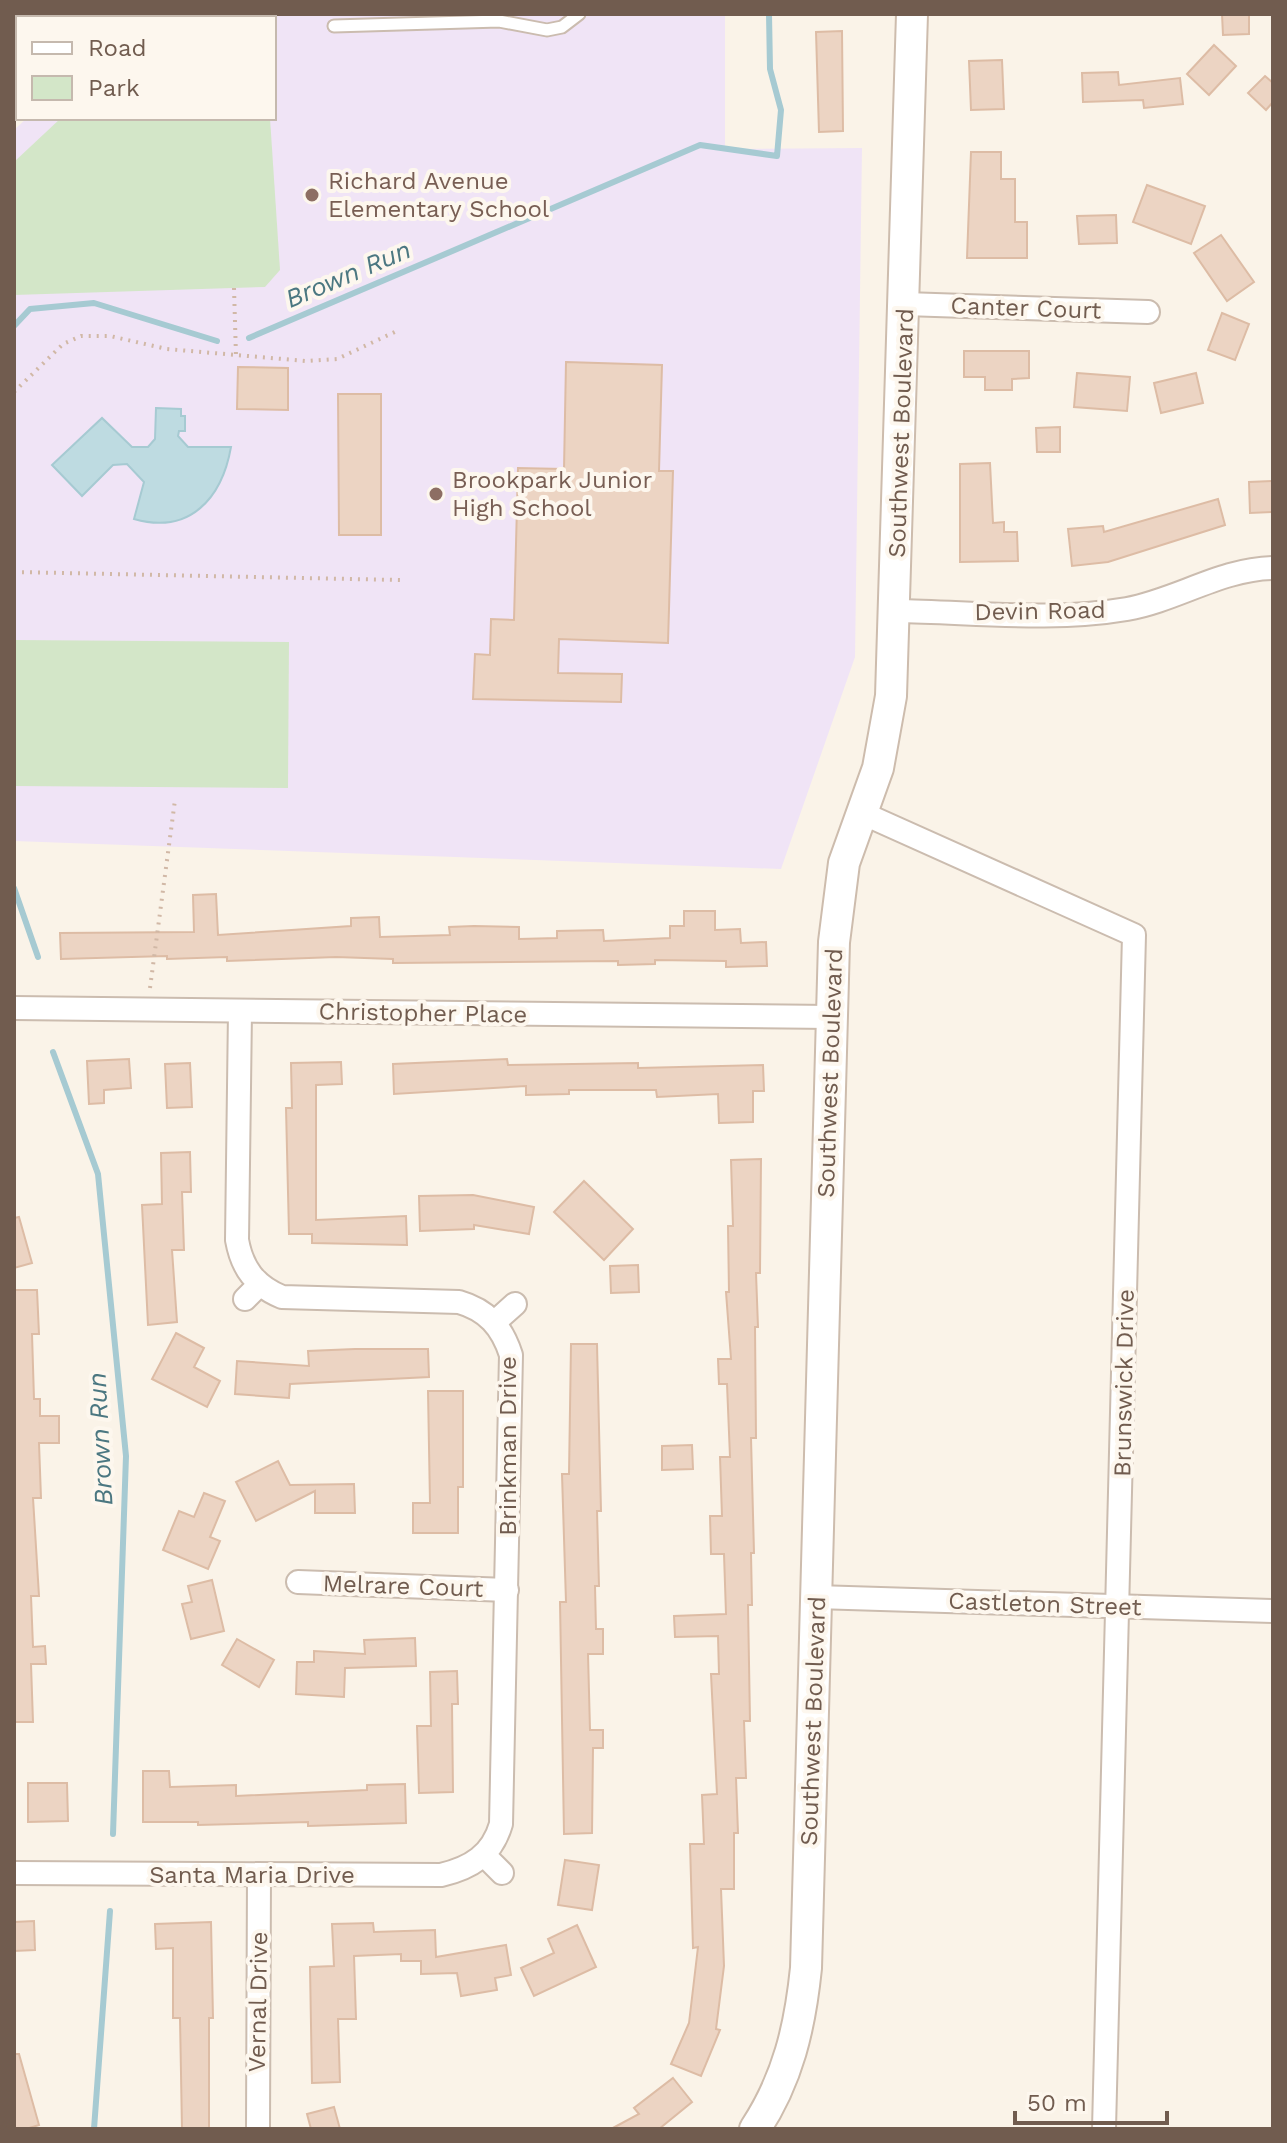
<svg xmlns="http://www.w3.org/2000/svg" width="1287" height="2143" viewBox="0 0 1287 2143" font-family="'Work Sans',sans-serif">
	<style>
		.education { fill: #f0e4f6 }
		.green { fill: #d3e6c8 }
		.water { fill: #bedbe1; stroke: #a6cad2; stroke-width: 2 }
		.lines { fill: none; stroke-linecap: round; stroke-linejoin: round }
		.stream { stroke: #a6cad2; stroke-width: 6 }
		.building { fill: #ecd4c3; stroke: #ddbca5; stroke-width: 2 }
		.lane-casing { stroke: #cbbcaf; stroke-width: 15 }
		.street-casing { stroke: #cbbcaf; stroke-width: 26 }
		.secondary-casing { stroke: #cdbcad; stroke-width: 34 }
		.path { stroke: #d1b8a6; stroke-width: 4; stroke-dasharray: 2 6; stroke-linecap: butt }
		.lane { stroke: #fff; stroke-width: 11 }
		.street { stroke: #fff; stroke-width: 22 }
		.secondary { stroke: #fff; stroke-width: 30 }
		.education-dot { fill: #8d6e63; stroke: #fdf7ee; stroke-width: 3 }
		.labels { text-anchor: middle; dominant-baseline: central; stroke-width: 8; stroke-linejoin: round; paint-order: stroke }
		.education-label { font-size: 24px; fill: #785e54; stroke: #fdf7ee; text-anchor: start }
		.street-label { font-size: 24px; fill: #715c4f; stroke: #fdf7ee }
		.water-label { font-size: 26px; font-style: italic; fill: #4b7781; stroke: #fdf7ee }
	</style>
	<rect width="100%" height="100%" fill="#faf3e8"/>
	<path class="education" d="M84 14H725V149L862 148 855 657 781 869 14 841V130L27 118H274V18H84Z"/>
	<g class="green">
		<path d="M61 118H270L280 270 265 287 14 295V162Z"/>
		<path d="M14 640 289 642 288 788 14 786Z"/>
	</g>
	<path class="water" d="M156 408 181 409V416H185V431H179L178 436 188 447H231C222 498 190 535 134 519L144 482 127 464 113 465 82 496 52 465 102 418 132 447H148L155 439Z"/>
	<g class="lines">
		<g class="stream">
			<path d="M14 326 30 309 94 303 217 341"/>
			<path d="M249 338 700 145 777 156 781 110 770 69 769 14"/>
			<path d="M14 888 38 957"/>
			<path d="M53 1052 98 1174 126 1456 113 1834"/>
			<path d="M94 2129 110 1911"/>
		</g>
	</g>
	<g class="building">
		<path d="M1222 14H1249V34L1223 35Z"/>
		<path d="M842 31 843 131 819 132 816 32Z"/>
		<path d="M1214 45 1236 66 1209 95 1187 74Z"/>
		<path d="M1002 60 1004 109 971 110 969 61Z"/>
		<path d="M1118 72 1119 85 1180 78 1183 104 1144 108 1143 100 1083 102 1082 73Z"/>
		<path d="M1265 76 1273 83V102L1266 110 1248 93Z"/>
		<path d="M971 152H1001V179H1015V222H1027V258H967Z"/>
		<path d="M1147 185 1205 206 1191 244 1133 222Z"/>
		<path d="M1116 215 1117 243 1079 244 1077 216Z"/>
		<path d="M1221 235 1254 282 1227 301 1194 253Z"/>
		<path d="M1222 313 1249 324 1235 360 1208 350Z"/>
		<path d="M964 351H1029V378L1012 379V390H985V377H964Z"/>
		<path d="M566 362 662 365 659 471H673L668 643 559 639 558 673 622 674 621 702 473 699 475 654 490 655 491 619 514 620 518 468 564 469Z"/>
		<path d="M238 367 288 368V410L237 409Z"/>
		<path d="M1077 373 1130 377 1127 411 1074 407Z"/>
		<path d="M1196 373 1203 403 1161 413 1154 383Z"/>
		<path d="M338 394H381V535H339Z"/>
		<path d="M1060 427V452H1037L1036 428Z"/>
		<path d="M990 463 993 523 1004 522V532H1017L1018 561 960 562V464Z"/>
		<path d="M1273 481V512L1250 513 1249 482Z"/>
		<path d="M1218 499 1225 525 1108 562 1072 566 1068 529 1103 526 1104 532Z"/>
		<path d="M216 894 218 935 351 926V918L379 917 380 937 450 935 449 927 474 926 519 927V939L557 938V931L603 930 604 941 670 938V926H684V911H715V930L740 929 741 943 766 942 767 966 726 967V961L655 960V964L618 965V961L393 963V959L336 957 227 961V957L167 959V956L61 959 60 933 194 932 193 895Z"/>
		<path d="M129 1059 131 1088 104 1090V1103L89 1104 87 1061Z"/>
		<path d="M507 1059 508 1065 638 1063V1068L763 1065 764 1091H753V1122L719 1123 718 1094 657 1097 656 1090H569V1094L526 1095V1086L394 1094 393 1064Z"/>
		<path d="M341 1062 342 1084 316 1085V1220L406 1216 407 1245 312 1243V1234H289L286 1108H292L291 1063Z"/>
		<path d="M190 1063 192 1107 167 1108 165 1064Z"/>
		<path d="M190 1152 191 1192H182L184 1250H172L177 1322 148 1325 142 1205 162 1204 161 1153Z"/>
		<path d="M761 1159 760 1273H756L758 1327H755L756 1438H751L754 1553H751L752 1605H748L750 1721H744L746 1778H736L738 1833H734V1889H721L724 1966 716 2029 720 2030 701 2076 671 2064 689 2023 698 1947 693 1948 690 1844H704L702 1795 717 1794 711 1674H719L718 1636 675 1637 674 1616 726 1614 724 1554H711L710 1516H722L720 1457H730L727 1384H719L718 1359H731L726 1292H729L728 1226H733L731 1160Z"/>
		<path d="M584 1181 633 1229 604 1260 554 1212Z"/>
		<path d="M473 1195 534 1207 529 1234 474 1225V1229L420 1231 419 1196Z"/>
		<path d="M19 1217 32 1263 14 1268V1218Z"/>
		<path d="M638 1265 639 1292 611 1293 610 1266Z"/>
		<path d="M14 1290H37L39 1334H32L34 1399H40V1416H59V1443H39L41 1498H33L39 1596H31L33 1647 45 1646 46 1664H31L33 1722H14Z"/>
		<path d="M176 1333 204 1348 194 1367 220 1381 207 1407 152 1379Z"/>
		<path d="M571 1344H597L601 1511H597L599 1586H595L596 1629H603V1654H588L590 1730H603V1748H593L592 1833 564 1834 560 1602H566L562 1474H569Z"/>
		<path d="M355 1349H428L429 1377 290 1384 289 1398 235 1394 237 1361 309 1366 308 1351Z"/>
		<path d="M428 1391H463V1487H458V1533H413V1503H430Z"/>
		<path d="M692 1445 693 1469 662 1470V1446Z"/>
		<path d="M278 1461 290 1485 354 1484 355 1513H315V1491L256 1521 236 1482Z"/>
		<path d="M204 1493 225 1501 210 1537 220 1541 208 1569 163 1550 179 1511 194 1517Z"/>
		<path d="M212 1580 224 1631 191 1639 182 1604 192 1602 188 1586Z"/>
		<path d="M415 1638 416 1666 345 1668 344 1697 296 1694 297 1662H314V1651L365 1654 364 1640Z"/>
		<path d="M237 1639 274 1660 259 1687 222 1665Z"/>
		<path d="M457 1671 458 1704H452L453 1792 419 1793 417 1726H431L430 1672Z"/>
		<path d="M143 1771H169L170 1787 236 1785V1796L367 1790V1785L405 1784 406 1823 308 1826V1822L198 1825V1822H143Z"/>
		<path d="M28 1783H67L68 1821 28 1822Z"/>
		<path d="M565 1860 599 1865 592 1910 558 1905Z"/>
		<path d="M34 1921 35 1950 14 1951V1922Z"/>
		<path d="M211 1922 213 2018H209V2129H182L180 2018H173V1948L156 1949 155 1924Z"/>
		<path d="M373 1923 374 1932 435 1930 436 1957 506 1945 511 1975 495 1978 497 1990 461 1996 457 1973 421 1974V1961H401V1954L354 1956 356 2019H338L340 2082 312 2083 310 1967 334 1966 332 1924Z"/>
		<path d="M577 1925 596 1967 534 1996 521 1968 554 1953 548 1939Z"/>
		<path d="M14 2054H19L39 2125 26 2129H14Z"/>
		<path d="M673 2078 692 2102 659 2129H611L639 2114 634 2108Z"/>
		<path d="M334 2107 340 2129H311L307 2114Z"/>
	</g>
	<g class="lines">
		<g class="lane-casing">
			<path id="lane" d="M334 26 499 21 547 30 562 27 579 14"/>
		</g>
		<g class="street-casing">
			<g id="street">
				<path d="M905 304 1148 312"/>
				<path d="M896 611C972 612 1051 622 1127 609 1177 600 1221 569 1273 568"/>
				<path d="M862 813 1134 935 1104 2129"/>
				<path d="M14 1008 831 1017"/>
				<path d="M245 1299 259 1285"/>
				<path d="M495 1322 515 1304"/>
				<path d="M298 1582 507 1590"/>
				<path d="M816 1597 1273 1611"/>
				<path d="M484 1855 502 1873"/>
				<path d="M14 1873 441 1875C471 1868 492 1855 501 1824L511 1355C502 1327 487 1310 459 1302L282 1297C255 1286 242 1268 237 1240L240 1011"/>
				<path d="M258 2129 259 1875"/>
			</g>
		</g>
		<g class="secondary-casing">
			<path id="secondary" d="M755 2129C788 2079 800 2027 806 1968L834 942 844 863 878 768 891 696 912 14"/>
		</g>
		<g class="path">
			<path d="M234 288 236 356"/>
			<path d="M14 392 63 344 81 336H110L167 349 306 361 337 359 399 330"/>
			<path d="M14 572 400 580"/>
			<path d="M150 988 175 800"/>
		</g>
		<use href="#lane" class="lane"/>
		<use href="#street" class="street"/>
		<use href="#secondary" class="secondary"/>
	</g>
	<g class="education-dot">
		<circle cx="312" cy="195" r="8"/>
		<circle cx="436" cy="494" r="8"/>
	</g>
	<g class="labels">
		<g class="education-label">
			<text x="328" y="181">Richard Avenue<tspan x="328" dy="28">Elementary School</tspan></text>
			<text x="452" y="480">Brookpark Junior<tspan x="452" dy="28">High School</tspan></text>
		</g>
		<g class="street-label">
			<text transform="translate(1026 308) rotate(2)">Canter Court</text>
			<text transform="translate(901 433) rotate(-88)">Southwest Boulevard</text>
			<text transform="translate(1040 611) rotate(-1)">Devin Road</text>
			<text transform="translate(423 1013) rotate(1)">Christopher Place</text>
			<text transform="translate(830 1073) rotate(-88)">Southwest Boulevard</text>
			<text transform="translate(1124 1383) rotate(-89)">Brunswick Drive</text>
			<text transform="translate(508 1446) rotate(-90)">Brinkman Drive</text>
			<text transform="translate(403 1586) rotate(2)">Melrare Court</text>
			<text transform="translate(1045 1604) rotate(2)">Castleton Street</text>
			<text transform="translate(813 1721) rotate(-88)">Southwest Boulevard</text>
			<text x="252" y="1875">Santa Maria Drive</text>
			<text transform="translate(258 2002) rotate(-89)">Vernal Drive</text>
		</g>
		<g class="water-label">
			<text transform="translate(348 274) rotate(-23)">Brown Run</text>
			<text transform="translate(100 1439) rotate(-93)">Brown Run</text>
		</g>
	</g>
	<rect width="1287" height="2143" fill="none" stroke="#715c4f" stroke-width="32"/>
	<rect x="16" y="16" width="260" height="104" fill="#fdf7ee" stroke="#c5b9ae" stroke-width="2"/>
	<rect x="32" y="42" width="40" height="12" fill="#ffffff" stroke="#c5b9ae" stroke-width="2"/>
	<text x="88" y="56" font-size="24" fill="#715c4f">Road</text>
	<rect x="32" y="76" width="40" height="24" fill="#d3e6c8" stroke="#c5b9ae" stroke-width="2"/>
	<text x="88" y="96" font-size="24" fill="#715c4f">Park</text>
	<path d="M1015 2111v12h152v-12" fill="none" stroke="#715c4f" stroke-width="4"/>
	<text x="1027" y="2111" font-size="24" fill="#715c4f" stroke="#fdf7ee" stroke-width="6" paint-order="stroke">50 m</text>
</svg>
